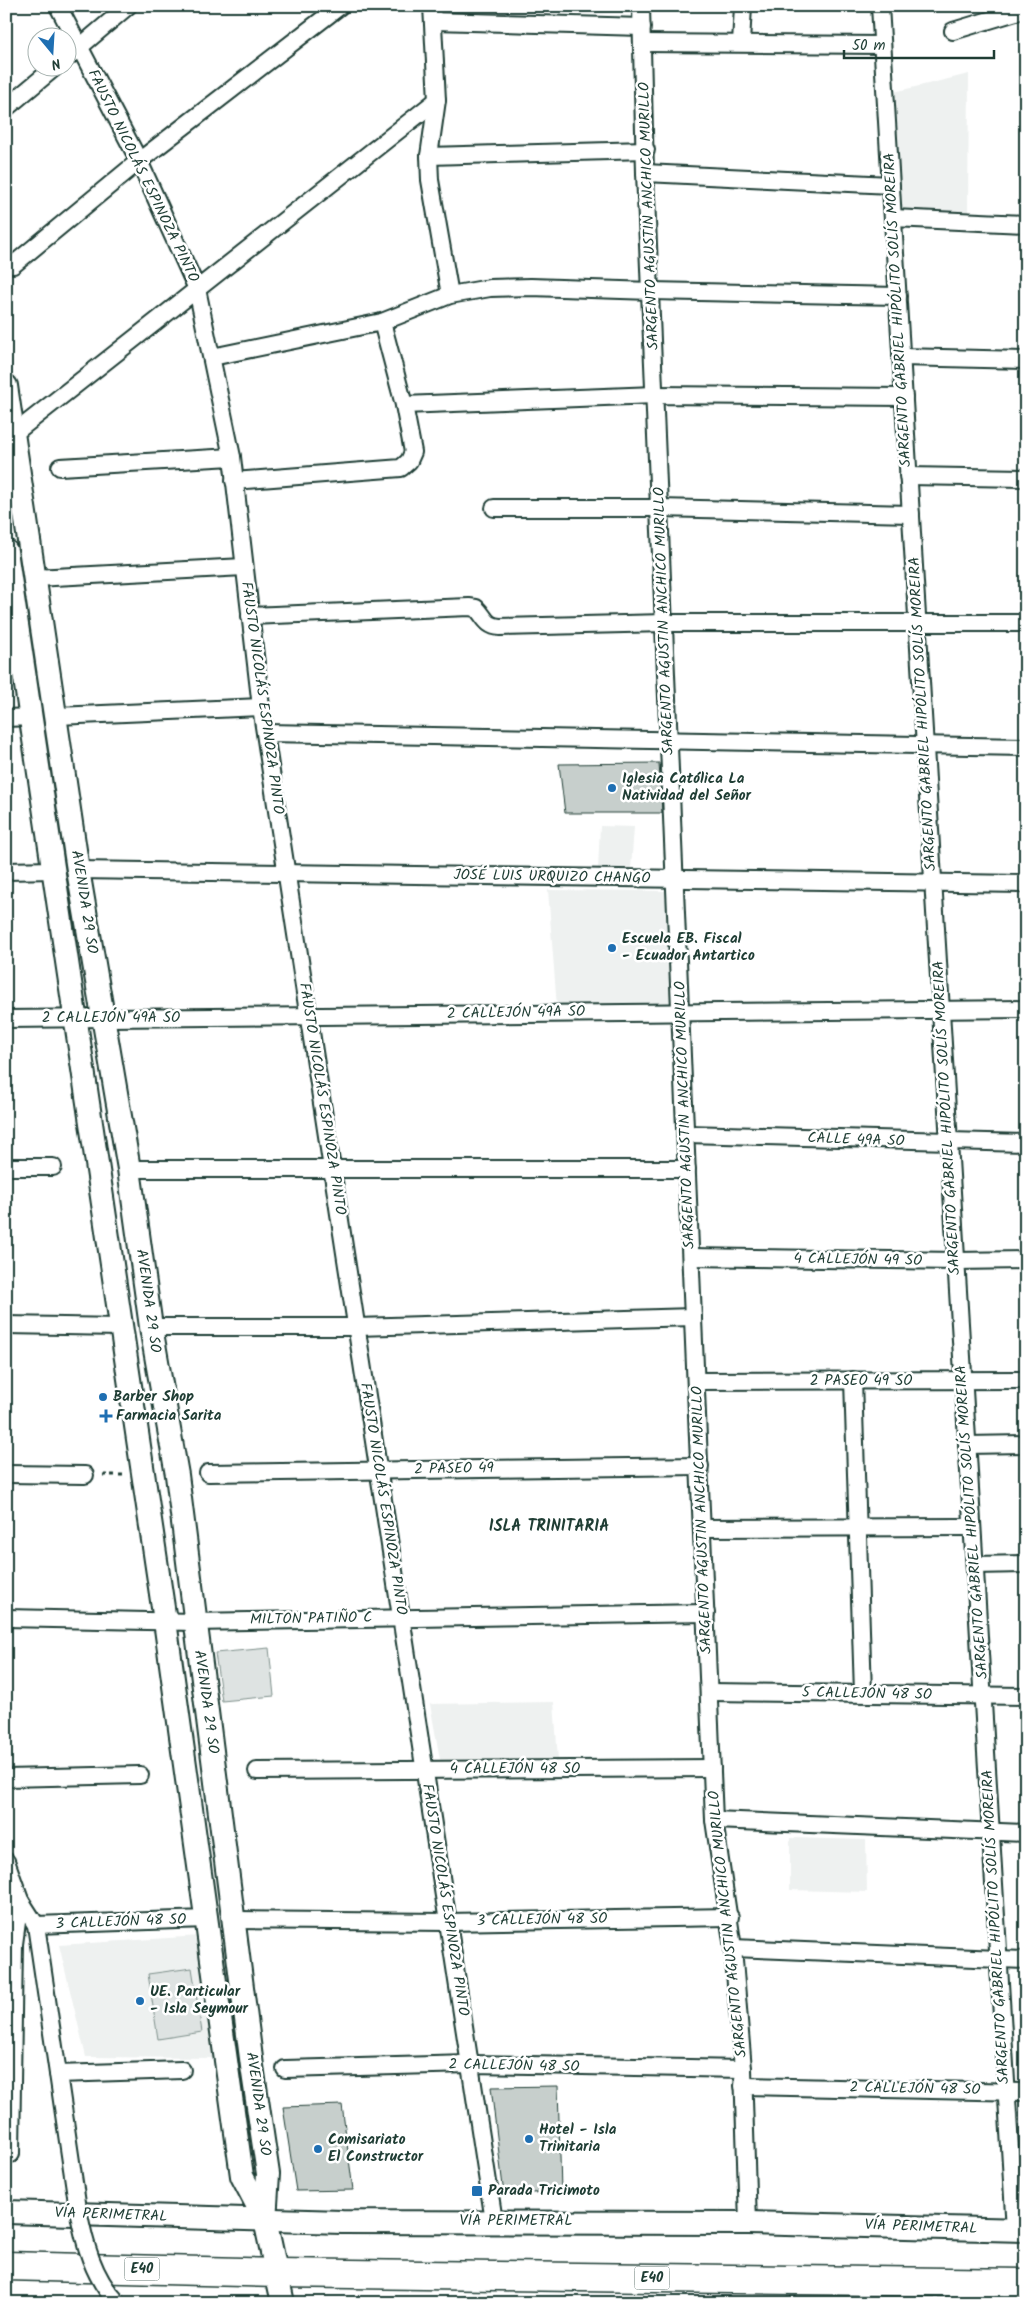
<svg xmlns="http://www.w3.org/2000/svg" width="1032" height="2309" viewBox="0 0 1032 2309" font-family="Kalam,sans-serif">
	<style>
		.built { fill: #eef1f0 }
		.green { fill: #dee3e2; stroke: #7e908b }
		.building { fill: #c7cfcc; stroke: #1f3d34 }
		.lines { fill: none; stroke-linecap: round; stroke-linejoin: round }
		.street-casing { stroke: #1f3d34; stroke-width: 20 }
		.secondary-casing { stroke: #1f3d34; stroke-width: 26 }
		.highway-casing { stroke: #1f3d34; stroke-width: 31 }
		.path { stroke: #1f3d34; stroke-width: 3; stroke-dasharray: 4 4; stroke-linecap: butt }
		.street { stroke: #fff; stroke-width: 16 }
		.secondary { stroke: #fff; stroke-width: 22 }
		.highway { stroke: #fff; stroke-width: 28 }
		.street-bridge-casing { stroke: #1f3d34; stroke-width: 20; stroke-linecap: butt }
		.street-bridge { stroke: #fff; stroke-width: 16 }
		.poi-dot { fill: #1f6fb2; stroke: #fff; stroke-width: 2 }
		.labels { text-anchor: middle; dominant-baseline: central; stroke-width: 5; stroke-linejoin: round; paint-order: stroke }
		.shield { fill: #fff; stroke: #627771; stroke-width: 1 }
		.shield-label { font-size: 14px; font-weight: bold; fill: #1f3d34 }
		.street-label { font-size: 15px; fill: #1f3d34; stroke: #fff }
		.poi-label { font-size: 15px; font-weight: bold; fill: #1f3d34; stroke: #fff; text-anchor: start }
		.neighbourhood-label { font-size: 16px; font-weight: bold; fill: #1f3d34; stroke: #fff }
	</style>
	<rect width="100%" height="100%" fill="#fff"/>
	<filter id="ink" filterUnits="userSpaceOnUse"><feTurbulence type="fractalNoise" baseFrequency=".02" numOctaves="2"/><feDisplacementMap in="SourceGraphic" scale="10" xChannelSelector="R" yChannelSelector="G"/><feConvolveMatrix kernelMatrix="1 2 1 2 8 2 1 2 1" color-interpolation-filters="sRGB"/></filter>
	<g filter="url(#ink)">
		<g class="built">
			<path d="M969 74 968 216 900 215 890 93Z"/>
			<path d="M600 826 634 827 631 869 598 870Z"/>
			<path d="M548 890 668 891 675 1005 557 1008Z"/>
			<path d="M554 1702 558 1760 441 1765 430 1704Z"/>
			<path d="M790 1838 866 1840 867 1892 790 1890Z"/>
			<path d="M200 1936 216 2058 86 2057 59 1945Z"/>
		</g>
		<g class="green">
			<path d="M269 1648 274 1696 222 1701 215 1653Z"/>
			<path d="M192 1968 202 2032 158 2039 148 1974Z"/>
		</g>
		<g class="building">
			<path d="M659 763 662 813H565L559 764Z"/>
			<path d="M558 2086 561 2191 504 2195 491 2087Z"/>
			<path d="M342 2105 353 2190 296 2191 283 2107Z"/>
		</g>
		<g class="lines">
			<g class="street-casing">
				<g id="street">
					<path d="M58 6 139 161 197 289 232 457 261 707 494 2221"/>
					<path d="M432 6 437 100 429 156 430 180 450 295"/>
					<path d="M641 6 645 173 714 1820 733 1948 743 2069 748 2223"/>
					<path d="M880 6 1015 2230"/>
					<path d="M434 21 642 27"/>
					<path d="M953 31 1026 9"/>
					<path d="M643 43 882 45"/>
					<path d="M741 43 743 6"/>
					<path d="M68 57 128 6"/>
					<path d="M6 108 54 68"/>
					<path d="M429 156 646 150"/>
					<path d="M645 173 891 185"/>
					<path d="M893 218 1026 224"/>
					<path d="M13 265 139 161 340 6"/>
					<path d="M212 357 382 322 450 295 490 288 531 287 651 291 898 296"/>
					<path d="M901 357 1026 360"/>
					<path d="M404 405 655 395 904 397"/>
					<path d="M7 439 437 100"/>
					<path d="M60 467 232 457"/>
					<path d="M908 476 1026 478"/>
					<path d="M234 481 401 468 409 461 413 452 404 405 382 322"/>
					<path d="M494 508H660L911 514"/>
					<path d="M35 578 244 567"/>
					<path d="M250 616 469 607 476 608C485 616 485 626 500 627L665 623H1026"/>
					<path d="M57 716 261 707"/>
					<path d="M6 718 31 717"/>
					<path d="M266 733 1026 747"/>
					<path d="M78 870 1026 884"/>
					<path d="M6 871 53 870"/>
					<path d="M6 1019 1026 1009"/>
					<path d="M686 1134 1026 1143"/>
					<path d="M6 1167H53"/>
					<path d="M129 1169H687"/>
					<path d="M691 1257 956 1261 1026 1260"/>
					<path d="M6 1325 121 1327"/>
					<path d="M151 1327H357L693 1317"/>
					<path d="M853 1380 863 1693"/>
					<path d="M696 1381 1026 1380"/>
					<path d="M967 1445 1026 1444"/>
					<path d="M208 1473 700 1466"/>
					<path d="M6 1474 85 1475"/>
					<path d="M702 1528 972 1527"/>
					<path d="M975 1565 1026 1564"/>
					<path d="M6 1618 194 1622 706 1613"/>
					<path d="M709 1692 1026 1696"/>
					<path d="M257 1771 712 1768"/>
					<path d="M6 1778 140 1775"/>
					<path d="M714 1820 1026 1833"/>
					<path d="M6 1861 20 1900 36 1925 78 2209"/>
					<path d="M234 1920 448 1922 730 1917"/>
					<path d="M36 1925 206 1919"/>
					<path d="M733 1948 1026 1960"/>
					<path d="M285 2069 470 2064 743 2069"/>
					<path d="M58 2074 182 2070"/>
					<path d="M743 2086 1026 2092"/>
					<path d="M11 2154 14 1944 20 1900"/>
				</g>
			</g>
			<g class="secondary-casing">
				<g id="secondary">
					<path d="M6 386 78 870 129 1169 151 1327 177 1475 252 2066 268 2174 265 2220"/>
					<path d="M6 551 165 1621 242 2176 265 2220 283 2303"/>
					<path d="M6 2212 342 2222 748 2223 1026 2230"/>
				</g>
			</g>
			<g class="highway-casing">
				<path id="highway" d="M6 2266 278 2273 1026 2283"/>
			</g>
			<path class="path" d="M103 1475H124"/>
			<use href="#street" class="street"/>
			<use href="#secondary" class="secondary"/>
			<use href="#highway" class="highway"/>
			<g class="street-bridge-casing">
				<path id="street-bridge" d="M78 2209C84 2242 93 2278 118 2303"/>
			</g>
			<use href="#street-bridge" class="street-bridge"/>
		</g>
	</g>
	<g class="poi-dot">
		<circle cx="612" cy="788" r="5"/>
		<circle cx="612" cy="948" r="5"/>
		<circle cx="103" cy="1397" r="5"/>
		<path d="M103.5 1408.5h5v5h5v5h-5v5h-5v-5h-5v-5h5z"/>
		<circle cx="140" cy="2001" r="5"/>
		<circle cx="529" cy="2139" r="5"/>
		<circle cx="318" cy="2149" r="5"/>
		<rect x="471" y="2185" width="12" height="12" rx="2.5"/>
	</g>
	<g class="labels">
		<g class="shield">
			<rect x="124.5" y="2257.5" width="35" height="23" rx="4"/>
			<rect x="634.5" y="2266.5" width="35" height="23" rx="4"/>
		</g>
		<g class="shield-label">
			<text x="142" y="2269">E40</text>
			<text x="652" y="2278">E40</text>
		</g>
		<g class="street-label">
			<text transform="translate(143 176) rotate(64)">FAUSTO NICOLÁS ESPINOZA PINTO</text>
			<text transform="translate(649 216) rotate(-92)">SARGENTO AGUSTIN ANCHICO MURILLO</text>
			<text transform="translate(898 310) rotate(-93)">SARGENTO GABRIEL HIPÓLITO SOLÍS MOREIRA</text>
			<text transform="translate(664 621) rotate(-92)">SARGENTO AGUSTIN ANCHICO MURILLO</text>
			<text transform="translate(262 698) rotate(82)">FAUSTO NICOLÁS ESPINOZA PINTO</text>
			<text transform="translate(923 714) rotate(-93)">SARGENTO GABRIEL HIPÓLITO SOLÍS MOREIRA</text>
			<text transform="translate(552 877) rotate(1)">JOSÉ LUIS URQUIZO CHANGO</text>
			<text transform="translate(84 902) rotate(81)">AVENIDA 29 SO</text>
			<text transform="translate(516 1013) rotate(-1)">2 CALLEJÓN 49A SO</text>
			<text x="111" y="1018">2 CALLEJÓN 49A SO</text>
			<text transform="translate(322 1099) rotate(81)">FAUSTO NICOLÁS ESPINOZA PINTO</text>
			<text transform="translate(685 1115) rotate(-92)">SARGENTO AGUSTIN ANCHICO MURILLO</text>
			<text transform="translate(947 1118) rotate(-93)">SARGENTO GABRIEL HIPÓLITO SOLÍS MOREIRA</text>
			<text transform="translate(856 1140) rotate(2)">CALLE 49A SO</text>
			<text transform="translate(858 1260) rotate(1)">4 CALLEJÓN 49 SO</text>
			<text transform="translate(148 1301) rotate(82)">AVENIDA 29 SO</text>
			<text x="861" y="1381">2 PASEO 49 SO</text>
			<text transform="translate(454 1469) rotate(-1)">2 PASEO 49</text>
			<text transform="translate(383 1499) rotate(81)">FAUSTO NICOLÁS ESPINOZA PINTO</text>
			<text transform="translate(702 1520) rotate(-92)">SARGENTO AGUSTIN ANCHICO MURILLO</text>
			<text transform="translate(972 1522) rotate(-94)">SARGENTO GABRIEL HIPÓLITO SOLÍS MOREIRA</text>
			<text transform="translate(311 1619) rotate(-1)">MILTON PATIÑO C</text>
			<text transform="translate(867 1694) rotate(1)">5 CALLEJÓN 48 SO</text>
			<text transform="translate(206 1702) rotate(82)">AVENIDA 29 SO</text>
			<text x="515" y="1769">4 CALLEJÓN 48 SO</text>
			<text transform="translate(445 1900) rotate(81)">FAUSTO NICOLÁS ESPINOZA PINTO</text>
			<text transform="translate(542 1920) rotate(-1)">3 CALLEJÓN 48 SO</text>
			<text transform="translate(121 1922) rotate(-2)">3 CALLEJÓN 48 SO</text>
			<text transform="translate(728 1924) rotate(-96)">SARGENTO AGUSTIN ANCHICO MURILLO</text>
			<text transform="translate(996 1927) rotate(-93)">SARGENTO GABRIEL HIPÓLITO SOLÍS MOREIRA</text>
			<text transform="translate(514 2066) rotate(1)">2 CALLEJÓN 48 SO</text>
			<text transform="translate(915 2089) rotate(1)">2 CALLEJÓN 48 SO</text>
			<text transform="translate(258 2104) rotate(82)">AVENIDA 29 SO</text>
			<text transform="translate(111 2215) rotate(2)">VÍA PERIMETRAL</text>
			<text x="516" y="2221">VÍA PERIMETRAL</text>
			<text transform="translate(921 2227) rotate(2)">VÍA PERIMETRAL</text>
		</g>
		<g class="poi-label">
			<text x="622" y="779">Iglesia Católica La<tspan x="622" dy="17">Natividad del Señor</tspan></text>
			<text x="622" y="939">Escuela EB. Fiscal<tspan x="622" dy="17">- Ecuador Antartico</tspan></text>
			<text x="113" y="1397">Barber Shop</text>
			<text x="116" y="1416">Farmacia Sarita</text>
			<text x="150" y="1992">UE. Particular<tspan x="150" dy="17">- Isla Seymour</tspan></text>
			<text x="539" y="2130">Hotel - Isla<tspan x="539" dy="17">Trinitaria</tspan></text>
			<text x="328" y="2140">Comisariato<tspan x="328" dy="17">El Constructor</tspan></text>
			<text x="488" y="2191">Parada Tricimoto</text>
		</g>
		<g class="neighbourhood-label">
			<text x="549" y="1526">ISLA TRINITARIA</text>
		</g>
	</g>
	<rect width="1032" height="2309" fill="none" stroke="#fff" stroke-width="25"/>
	<rect x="12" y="12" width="1007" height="2284" fill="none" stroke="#1f3d34" stroke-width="2" filter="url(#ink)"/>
	<g transform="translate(52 52) rotate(162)"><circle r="24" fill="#ffffff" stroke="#a5b1ae"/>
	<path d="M0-4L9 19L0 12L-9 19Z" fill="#1f6fb2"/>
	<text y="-8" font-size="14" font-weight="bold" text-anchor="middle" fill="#1f3d34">N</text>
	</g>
	<path d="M844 50v8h150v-8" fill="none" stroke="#1f3d34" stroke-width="2.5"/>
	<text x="852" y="50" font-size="15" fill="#1f3d34" stroke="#ffffff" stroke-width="4" paint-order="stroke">50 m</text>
</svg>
